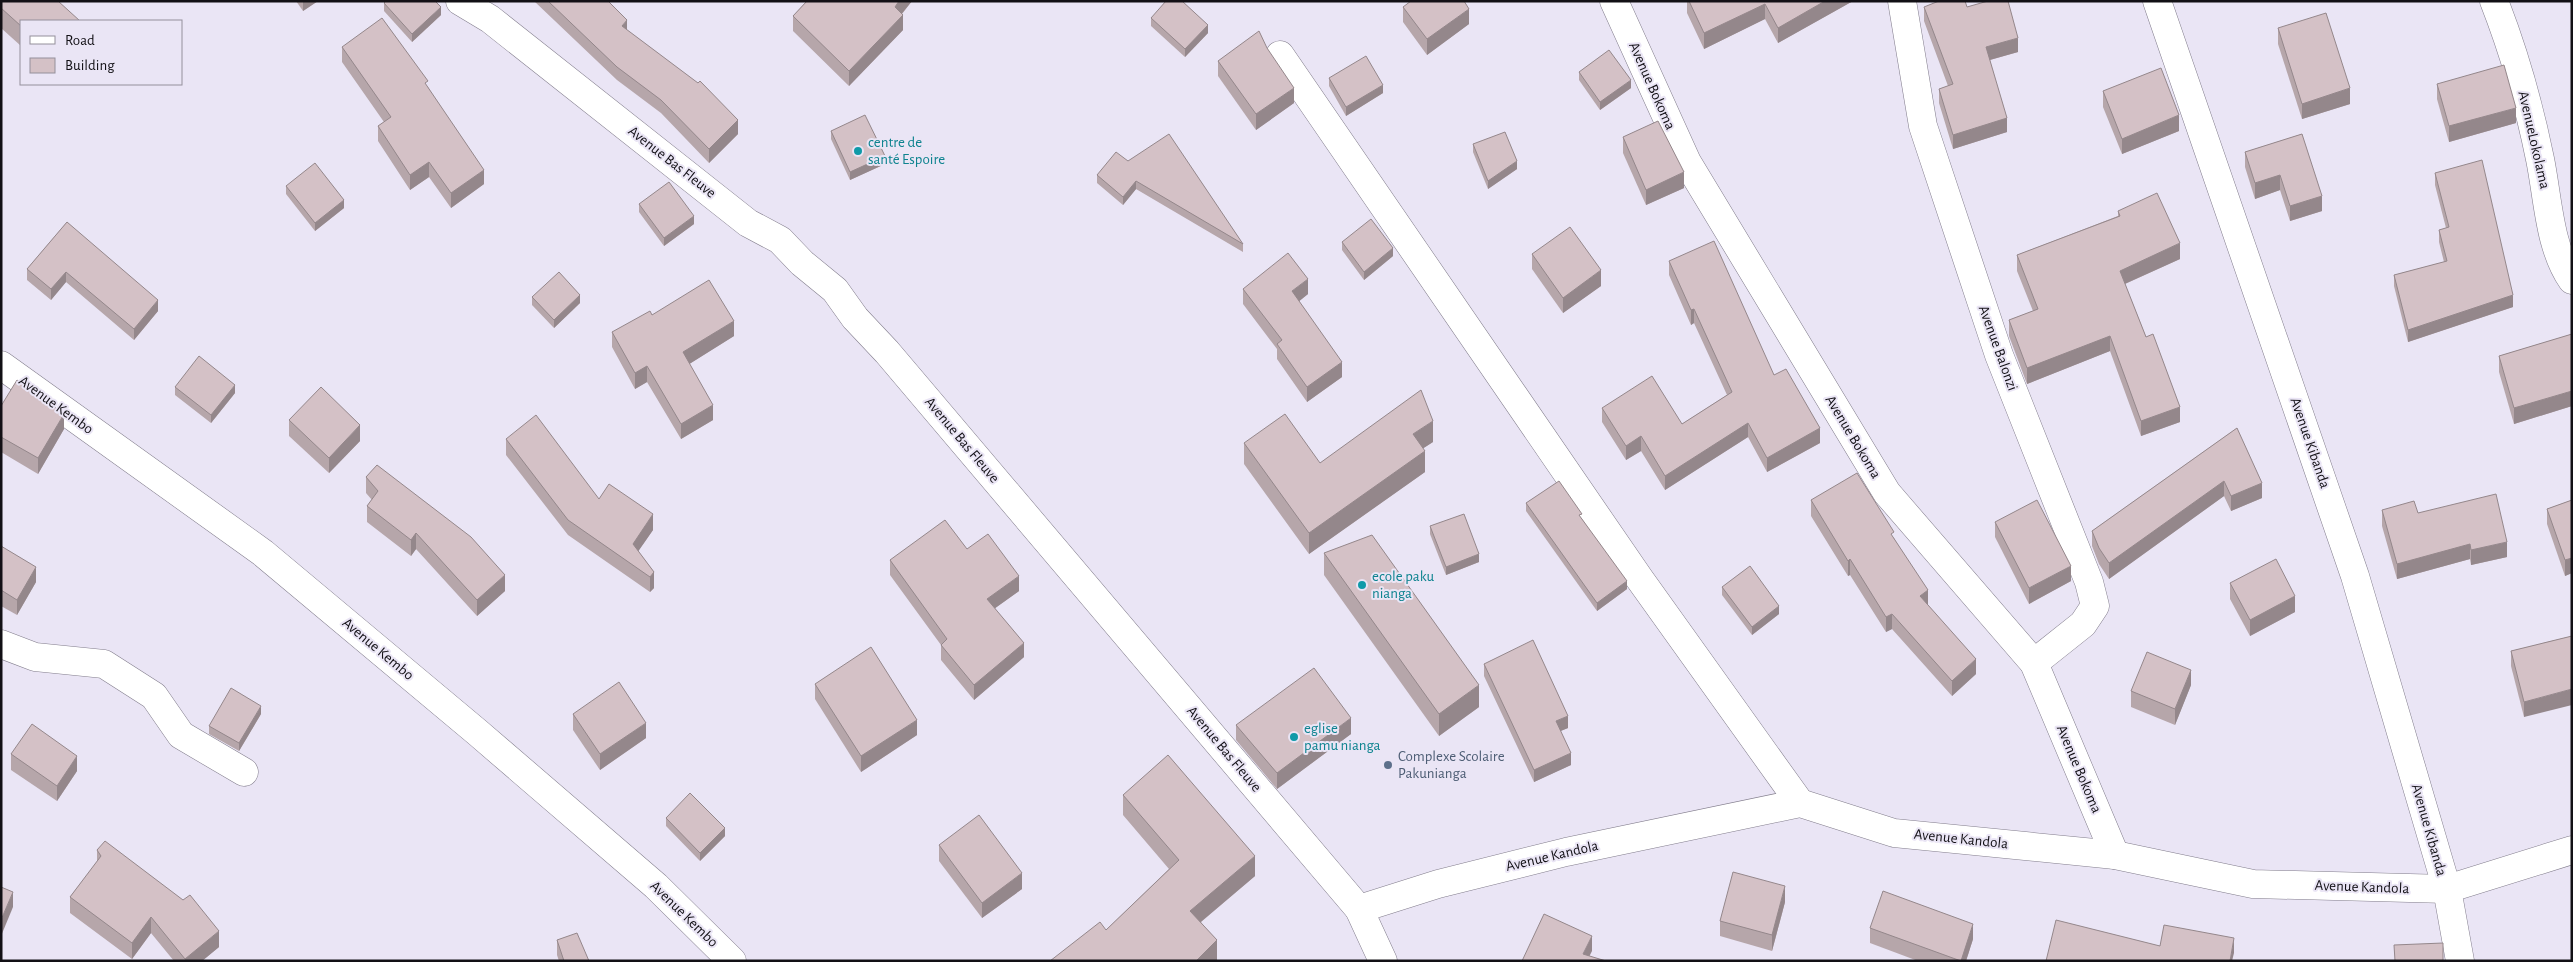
<svg xmlns="http://www.w3.org/2000/svg" width="2573" height="962" viewBox="0 0 2573 962" font-family="'Alegreya Sans',sans-serif">
	<style>
		.lines { fill: none; stroke-linecap: round; stroke-linejoin: round }
		.minor-casing { stroke: #827d8c; stroke-width: 29 }
		.minor { stroke: #fff; stroke-width: 28 }
		.wall { fill: #b6a6aa }
		.shaded-wall { fill: #94878b }
		.building { fill: #d4c1c6; stroke: #94878b }
		.culture-dot { fill: #0f9aa8; stroke: #eae5f5; stroke-width: 2 }
		.service-dot { fill: #5c6f8a; stroke: #eae5f5; stroke-width: 2 }
		.labels { text-anchor: middle; dominant-baseline: central; stroke-width: 4; stroke-linejoin: round; paint-order: stroke }
		.street-label { font-size: 15px; fill: #121015; stroke: #eae5f5 }
		.culture-label { font-size: 15px; fill: #0d838f; stroke: #eae5f5; text-anchor: start }
		.service-label { font-size: 15px; fill: #4e5e75; stroke: #eae5f5; text-anchor: start }
	</style>
	<rect width="100%" height="100%" fill="#eae5f5"/>
	<g class="lines">
		<g class="minor-casing">
			<g id="minor">
				<path d="M460 1 490 19 748 223 780 240 802 263 835 290 855 318 887 352 1359 909 1383 961"/>
				<path d="M1614 1 1687 162 1887 493 2034 663 2115 855"/>
				<path d="M1902 1 1923 126 1999 355 2089 582 2095 606 2083 624 2034 663"/>
				<path d="M2157 1 2355 576 2447 889 2460 961"/>
				<path d="M2494 1C2514 52 2529 105 2540 159 2548 198 2549 247 2572 280"/>
				<path d="M1280 55 1639 578 1800 803"/>
				<path d="M1 365 263 553 477 732 656 886 732 961"/>
				<path d="M1 644 35 657 104 664 154 696 181 735 244 772"/>
				<path d="M1359 909 1438 884 1566 852 1800 803 1894 833 2115 855 2253 884 2447 889 2572 850"/>
			</g>
		</g>
		<use href="#minor" class="minor"/>
	</g>
	<g class="wall">
		<path d="M1 1 21 21V46L1 28Z"/>
		<path d="M296 1H318L303 11Z"/>
		<path d="M534 1H608L627 30 738 134 709 163 661 113 617 80Z"/>
		<path d="M807 1H912L902 14 903 30 849 86 793 31V16Z"/>
		<path d="M1687 1H1853L1778 43 1765 19 1704 49 1687 13Z"/>
		<path d="M384 3 441 15 412 42 384 11Z"/>
		<path d="M1403 7 1469 24 1427 55 1403 22Z"/>
		<path d="M1924 7H1967L2018 52 1990 60 2007 132 1953 149 1939 103V89L1948 86 1924 21Z"/>
		<path d="M1151 18 1208 33 1185 57 1151 26Z"/>
		<path d="M2278 28 2350 104 2302 119 2278 44Z"/>
		<path d="M342 47 428 87 484 184 451 208 429 177 410 190 378 141V126L384 122 342 62Z"/>
		<path d="M1267 48 1294 103 1256 130 1218 76V61Z"/>
		<path d="M1579 72 1631 88 1600 110 1579 80Z"/>
		<path d="M1329 78 1383 93 1346 116 1329 86Z"/>
		<path d="M2437 84 2516 123 2449 142 2437 99Z"/>
		<path d="M2103 91 2179 131 2122 154 2103 107Z"/>
		<path d="M831 131 885 164 850 180 831 139Z"/>
		<path d="M2302 134 2322 211 2290 221 2280 190 2255 199 2245 167V152Z"/>
		<path d="M1623 137 1684 188 1646 205 1623 153Z"/>
		<path d="M1473 144 1517 169 1488 189 1473 152Z"/>
		<path d="M1128 161 1243 244V252L1136 189 1123 205 1097 183V175Z"/>
		<path d="M2435 173 2513 307 2408 342 2394 286V275L2444 262 2439 242V230L2446 228 2435 185Z"/>
		<path d="M286 186 344 208 315 231 286 194Z"/>
		<path d="M639 204 694 224 664 246 639 212Z"/>
		<path d="M2118 211 2180 259 2125 284 2180 422 2141 436 2110 351 2027 384 2009 336V320L2033 311 2017 271V255L2118 216Z"/>
		<path d="M67 222 158 311 134 340 66 282 51 300 27 280V269Z"/>
		<path d="M1342 242 1393 256 1364 280 1342 250Z"/>
		<path d="M1532 254 1601 286 1563 313 1532 269Z"/>
		<path d="M1669 261 1774 375 1820 443 1767 472 1748 437 1665 490 1641 451 1626 460 1602 422V408L1682 424 1727 395 1694 323 1691 325 1669 275Z"/>
		<path d="M1243 289 1308 294 1299 301 1342 377 1307 402 1277 359V349L1243 304Z"/>
		<path d="M532 297 580 303 554 328 532 305Z"/>
		<path d="M652 315 734 336 689 364 713 420 681 439 647 382 635 389 612 347V332Z"/>
		<path d="M2572 334V406L2514 424 2499 372V356Z"/>
		<path d="M175 387 235 393 211 423 175 395Z"/>
		<path d="M1 406 64 429 38 474 1 452Z"/>
		<path d="M289 420 360 441 329 473 289 436Z"/>
		<path d="M2237 428 2262 498 2231 511 2224 496 2109 579 2099 564 2092 546V531Z"/>
		<path d="M506 439 599 499 653 530 638 551 654 572V588L650 592 568 535 506 455Z"/>
		<path d="M1433 442 1423 448 1425 472 1309 554 1244 464V443L1320 463Z"/>
		<path d="M366 477 505 591 477 616 416 549 411 556 367 522V506L372 500 366 493Z"/>
		<path d="M1811 500 1894 538 1928 605 1976 674 1952 696 1892 629 1886 632 1850 575 1848 576 1811 516Z"/>
		<path d="M2572 500V573L2565 576 2547 524V509Z"/>
		<path d="M1526 503 1582 519 1627 589 1597 611 1526 511Z"/>
		<path d="M2382 510 2418 513 2507 557 2471 565 2470 559 2397 579 2382 526Z"/>
		<path d="M1995 522 2071 581 2029 604 1995 537Z"/>
		<path d="M1430 526 1479 562 1446 575 1430 534Z"/>
		<path d="M1 546 36 582 17 615 1 606Z"/>
		<path d="M967 549 1019 591 995 608 1024 657 974 700 941 660V645L890 575V560Z"/>
		<path d="M1324 553 1479 707 1439 736 1324 575Z"/>
		<path d="M2230 583 2295 612 2250 636 2230 599Z"/>
		<path d="M1722 587 1779 614 1752 635 1722 595Z"/>
		<path d="M2572 636 2524 717 2511 666V651Z"/>
		<path d="M1484 664 1568 728 1560 731 1571 765 1534 782 1484 676Z"/>
		<path d="M815 684 917 735 861 772 815 699Z"/>
		<path d="M2191 685 2175 725 2131 707V691Z"/>
		<path d="M261 714 239 751 209 734V726Z"/>
		<path d="M573 714 646 738 600 770 573 730Z"/>
		<path d="M1236 725 1351 734 1277 789 1236 740Z"/>
		<path d="M11 754 77 771 57 801 11 770Z"/>
		<path d="M1123 795 1255 876 1201 922 1217 960 1106 930 1169 869 1123 815Z"/>
		<path d="M666 818 725 836 700 861 666 826Z"/>
		<path d="M939 845 1022 889 982 918 939 861Z"/>
		<path d="M97 850 219 947 202 961H174L151 933 132 959 70 913V897L97 862Z"/>
		<path d="M1785 902 1772 951 1720 936V921Z"/>
		<path d="M1870 928 1973 939 1966 961H1918L1870 943Z"/>
		<path d="M557 940 589 961H559L557 955Z"/>
	</g>
	<g class="shaded-wall">
		<path d="M303 1H318L303 11Z"/>
		<path d="M899 1H912L895 22V7Z"/>
		<path d="M1825 1H1853L1778 43V28Z"/>
		<path d="M1765 4V19L1704 49V33Z"/>
		<path d="M441 7V15L412 42V34Z"/>
		<path d="M1469 9V24L1427 55V39Z"/>
		<path d="M903 15V30L849 86V71Z"/>
		<path d="M627 20V34L622 26Z"/>
		<path d="M1208 25V33L1185 57V49Z"/>
		<path d="M2018 38V52L1986 61V47Z"/>
		<path d="M1631 80V88L1600 110V102Z"/>
		<path d="M1383 85V93L1346 116V107Z"/>
		<path d="M1294 88V103L1256 130V114Z"/>
		<path d="M2350 88V104L2302 119V104Z"/>
		<path d="M2516 108V123L2449 142V126Z"/>
		<path d="M2179 115V131L2122 154V139Z"/>
		<path d="M2007 118V132L1953 149V135Z"/>
		<path d="M738 120V134L709 163V149Z"/>
		<path d="M885 156V164L850 180V172Z"/>
		<path d="M1517 161V169L1488 189V181Z"/>
		<path d="M429 162V177L410 190V175Z"/>
		<path d="M484 170V184L451 208V193Z"/>
		<path d="M1684 172V188L1646 205V190Z"/>
		<path d="M2280 175V190L2255 199V183Z"/>
		<path d="M1136 181V189L1123 205V197Z"/>
		<path d="M2322 196V211L2290 221V206Z"/>
		<path d="M344 200V208L315 231V223Z"/>
		<path d="M694 216V224L664 246V238Z"/>
		<path d="M2180 243V259L2120 286V271Z"/>
		<path d="M1393 248V256L1364 280V272Z"/>
		<path d="M1601 270V286L1563 313V298Z"/>
		<path d="M66 272V282L51 300V289Z"/>
		<path d="M1308 279V294L1292 307V291Z"/>
		<path d="M580 295V303L554 328V320Z"/>
		<path d="M2513 295V307L2408 342V330Z"/>
		<path d="M158 300V311L134 340V329Z"/>
		<path d="M1694 309V323L1691 325V310Z"/>
		<path d="M734 321V336L683 368V352Z"/>
		<path d="M2110 336V351L2027 384V368Z"/>
		<path d="M1342 362V377L1307 402V387Z"/>
		<path d="M647 366V382L635 389V373Z"/>
		<path d="M235 385V393L211 423V415Z"/>
		<path d="M2572 391V406L2514 424V408Z"/>
		<path d="M713 405V420L681 439V424Z"/>
		<path d="M2180 407V422L2141 436V421Z"/>
		<path d="M64 414V429L38 474V458Z"/>
		<path d="M1433 421V442L1413 455V434Z"/>
		<path d="M1748 423V437L1665 490V476Z"/>
		<path d="M360 425V441L329 473V458Z"/>
		<path d="M1820 428V443L1767 472V458Z"/>
		<path d="M1641 436V451L1626 460V446Z"/>
		<path d="M1425 451V472L1309 554V533Z"/>
		<path d="M2224 481V496L2109 579V563Z"/>
		<path d="M2262 483V498L2231 511V496Z"/>
		<path d="M653 514V530L633 559V544Z"/>
		<path d="M416 533V549L411 556V540Z"/>
		<path d="M2507 542V557L2471 565V550Z"/>
		<path d="M2470 544V559L2397 579V564Z"/>
		<path d="M1479 554V562L1446 575V567Z"/>
		<path d="M2572 558V573L2565 576V560Z"/>
		<path d="M1850 559V575L1848 576V561Z"/>
		<path d="M2071 566V581L2029 604V588Z"/>
		<path d="M36 567V582L17 615V600Z"/>
		<path d="M654 572V588L650 592V577Z"/>
		<path d="M505 575V591L477 616V600Z"/>
		<path d="M1019 576V591L987 614V599Z"/>
		<path d="M1627 581V589L1597 611V603Z"/>
		<path d="M1928 590V606L1920 596Z"/>
		<path d="M2295 596V612L2250 636V620Z"/>
		<path d="M1779 606V614L1752 635V627Z"/>
		<path d="M1892 614V629L1886 632V617Z"/>
		<path d="M1024 643V657L974 700V685Z"/>
		<path d="M1976 659V674L1952 696V681Z"/>
		<path d="M2191 670V685L2175 725V709Z"/>
		<path d="M1479 685V707L1439 736V714Z"/>
		<path d="M2572 689V705L2524 717V702Z"/>
		<path d="M261 706V714L239 751V743Z"/>
		<path d="M1568 716V728L1556 733V721Z"/>
		<path d="M1351 718V734L1277 789V773Z"/>
		<path d="M917 720V735L861 772V756Z"/>
		<path d="M646 723V738L600 770V754Z"/>
		<path d="M1571 753V765L1534 782V770Z"/>
		<path d="M77 756V771L57 801V786Z"/>
		<path d="M725 828V836L700 861V853Z"/>
		<path d="M1255 856V876L1190 931V911Z"/>
		<path d="M1022 873V889L982 918V903Z"/>
		<path d="M1785 886V902L1772 951V935Z"/>
		<path d="M13 892V907L1 936V920Z"/>
		<path d="M151 917V933L132 959V943Z"/>
		<path d="M1973 924V939L1966 961H1961Z"/>
		<path d="M219 931V947L202 961H185V959Z"/>
		<path d="M1592 936V951L1587 961 1583 954Z"/>
		<path d="M2234 938V953L2232 961H2230Z"/>
		<path d="M1217 940V960L1196 961Z"/>
	</g>
	<g class="building">
		<path d="M1 1H58L80 21H21V26L1 8Z"/>
		<path d="M386 1H435L441 7 412 34 384 3Z"/>
		<path d="M548 1H608L627 20 622 26 698 83 700 81 738 120 709 149 661 100 617 67Z"/>
		<path d="M807 1H899L895 7 903 15 849 71 793 16Z"/>
		<path d="M1166 1H1182L1208 25 1185 49 1151 18Z"/>
		<path d="M1411 1H1464L1469 9 1427 39 1403 7Z"/>
		<path d="M1689 1H1825L1778 28 1765 4 1704 33Z"/>
		<path d="M1939 1H1965L1967 7 1988 1H2008L2018 38 1986 47 2007 118 1953 135 1939 89 1953 84 1924 7Z"/>
		<path d="M2326 13 2350 88 2302 104 2278 28Z"/>
		<path d="M382 18 428 81 425 83 484 170 451 193 429 162 410 175 378 126 391 117 342 47Z"/>
		<path d="M1259 31 1267 48 1294 88 1256 114 1218 61Z"/>
		<path d="M1609 50 1631 80 1600 102 1579 72Z"/>
		<path d="M1366 56 1383 85 1346 107 1329 78Z"/>
		<path d="M2504 65 2516 108 2449 126 2437 84Z"/>
		<path d="M2161 68 2179 115 2122 139 2103 91Z"/>
		<path d="M865 115 885 156 850 172 831 131Z"/>
		<path d="M1658 121 1684 172 1646 190 1623 137Z"/>
		<path d="M1505 132 1517 161 1488 181 1473 144Z"/>
		<path d="M1169 134 1243 244 1136 181 1123 197 1097 175 1116 152 1128 161Z"/>
		<path d="M2302 134 2322 196 2290 206 2280 175 2255 183 2245 152Z"/>
		<path d="M2482 160 2513 295 2408 330 2394 275 2447 261 2439 230 2449 227 2435 173Z"/>
		<path d="M315 163 344 200 315 223 286 186Z"/>
		<path d="M669 182 694 216 664 238 639 204Z"/>
		<path d="M2157 193 2180 243 2120 271 2146 337 2153 334 2180 407 2141 421 2110 336 2027 368 2009 320 2038 309 2017 255 2120 216 2118 211Z"/>
		<path d="M1371 219 1393 248 1364 272 1342 242Z"/>
		<path d="M67 222 158 300 134 329 66 272 51 289 27 269Z"/>
		<path d="M1570 227 1601 270 1563 298 1532 254Z"/>
		<path d="M1714 241 1774 375 1786 369 1820 428 1767 458 1748 423 1665 476 1641 436 1626 446 1602 408 1652 376 1682 424 1732 392 1694 309 1691 310 1669 261Z"/>
		<path d="M1288 253 1308 279 1292 291 1342 362 1307 387 1277 344 1282 340 1243 289Z"/>
		<path d="M559 272 580 295 554 320 532 297Z"/>
		<path d="M709 280 734 321 683 352 713 405 681 424 647 366 635 373 612 332 650 311 652 315Z"/>
		<path d="M2572 334V391L2514 408 2499 356Z"/>
		<path d="M199 356 235 385 211 415 175 387Z"/>
		<path d="M17 380 64 414 38 458 1 437V406Z"/>
		<path d="M321 387 360 425 329 458 289 420Z"/>
		<path d="M1421 390 1433 421 1413 434 1425 451 1309 533 1244 443 1285 414 1320 463Z"/>
		<path d="M536 415 599 499 609 484 653 514 633 544 654 572 650 577 568 520 506 439Z"/>
		<path d="M2237 428 2262 483 2231 496 2224 481 2109 563 2099 548 2092 531Z"/>
		<path d="M377 465 471 537 505 575 477 600 416 533 411 540 367 506 378 491 366 477Z"/>
		<path d="M1857 473 1894 532 1891 534 1928 590 1920 596 1976 659 1952 681 1892 614 1886 617 1850 559 1848 561 1811 500Z"/>
		<path d="M1559 481 1582 514 1579 515 1627 581 1597 603 1526 503Z"/>
		<path d="M2496 494 2507 542 2471 550 2470 544 2397 564 2382 510 2414 501 2418 513Z"/>
		<path d="M2037 500 2071 566 2029 588 1995 522Z"/>
		<path d="M2572 500V558L2565 560 2547 509Z"/>
		<path d="M1464 514 1479 554 1446 567 1430 526Z"/>
		<path d="M945 520 967 549 988 534 1019 576 987 599 1024 643 974 685 941 645 947 639 890 560Z"/>
		<path d="M1372 535 1479 685 1439 714 1324 553Z"/>
		<path d="M1 546 36 567 17 600 1 590Z"/>
		<path d="M2276 559 2295 596 2250 620 2230 583Z"/>
		<path d="M1750 566 1779 606 1752 627 1722 587Z"/>
		<path d="M2572 636V689L2524 702 2511 651Z"/>
		<path d="M1533 640 1568 716 1556 721 1571 753 1534 770 1484 664Z"/>
		<path d="M871 647 917 720 861 756 815 684Z"/>
		<path d="M2147 652 2191 670 2175 709 2131 691Z"/>
		<path d="M1314 668 1351 718 1277 773 1236 725Z"/>
		<path d="M619 682 646 723 600 754 573 714Z"/>
		<path d="M231 688 261 706 239 743 209 726Z"/>
		<path d="M32 724 77 756 57 786 11 754Z"/>
		<path d="M1168 755 1255 856 1190 911 1217 940 1196 961H1050L1100 922 1106 930 1179 860 1123 795Z"/>
		<path d="M690 793 725 828 700 853 666 818Z"/>
		<path d="M979 815 1022 873 982 903 939 845Z"/>
		<path d="M105 841 183 900 190 895 219 931 185 959 151 917 132 943 70 897 101 856 97 850Z"/>
		<path d="M1733 872 1785 886 1772 935 1720 921Z"/>
		<path d="M1 887 13 892 1 920Z"/>
		<path d="M1883 891 1973 924 1961 961 1870 928Z"/>
		<path d="M1544 914 1592 936 1583 954 1606 961H1522Z"/>
		<path d="M2056 920 2160 946 2164 925 2234 938 2230 961H2046Z"/>
		<path d="M577 933 589 961H564L557 940Z"/>
		<path d="M2443 943V961H2395L2394 945Z"/>
	</g>
	<g class="culture-dot">
		<circle cx="858" cy="151" r="5"/>
		<circle cx="1362" cy="585" r="5"/>
		<circle cx="1294" cy="737" r="5"/>
	</g>
	<circle class="service-dot" cx="1388" cy="765" r="5"/>
	<g class="labels">
		<g class="street-label">
			<text transform="translate(1652 86) rotate(66)">Avenue Bokoma</text>
			<text transform="translate(2534 140) rotate(77)">AvenueLokolama</text>
			<text transform="translate(672 162) rotate(38)">Avenue Bas Fleuve</text>
			<text transform="translate(1998 348) rotate(70)">Avenue Balonzi</text>
			<text transform="translate(56 405) rotate(36)">Avenue Kembo</text>
			<text transform="translate(1853 437) rotate(59)">Avenue Bokoma</text>
			<text transform="translate(962 440) rotate(50)">Avenue Bas Fleuve</text>
			<text transform="translate(2310 443) rotate(71)">Avenue Kibanda</text>
			<text transform="translate(378 649) rotate(40)">Avenue Kembo</text>
			<text transform="translate(1224 749) rotate(50)">Avenue Bas Fleuve</text>
			<text transform="translate(2079 769) rotate(67)">Avenue Bokoma</text>
			<text transform="translate(2429 830) rotate(74)">Avenue Kibanda</text>
			<text transform="translate(1961 839) rotate(6)">Avenue Kandola</text>
			<text transform="translate(1552 856) rotate(-13)">Avenue Kandola</text>
			<text transform="translate(2362 887) rotate(2)">Avenue Kandola</text>
			<text transform="translate(684 914) rotate(44)">Avenue Kembo</text>
		</g>
		<g class="culture-label">
			<text x="868" y="142">centre de<tspan x="868" dy="17">santé Espoire</tspan></text>
			<text x="1372" y="576">ecole paku<tspan x="1372" dy="17">nianga</tspan></text>
			<text x="1304" y="728">eglise<tspan x="1304" dy="17">pamu nianga</tspan></text>
		</g>
		<g class="service-label">
			<text x="1398" y="756">Complexe Scolaire<tspan x="1398" dy="17">Pakunianga</tspan></text>
		</g>
	</g>
	<rect width="2573" height="962" fill="none" stroke="#121015" stroke-width="5"/>
	<rect x="20" y="20" width="162" height="65" fill="#eae5f5" stroke="#94909b"/>
	<rect x="30" y="36" width="25" height="8" fill="#ffffff" stroke="#94909b"/>
	<text x="65" y="45" font-size="15" fill="#121015">Road</text>
	<rect x="30" y="58" width="25" height="15" fill="#d4c1c6" stroke="#94909b"/>
	<text x="65" y="70" font-size="15" fill="#121015">Building</text>
</svg>
